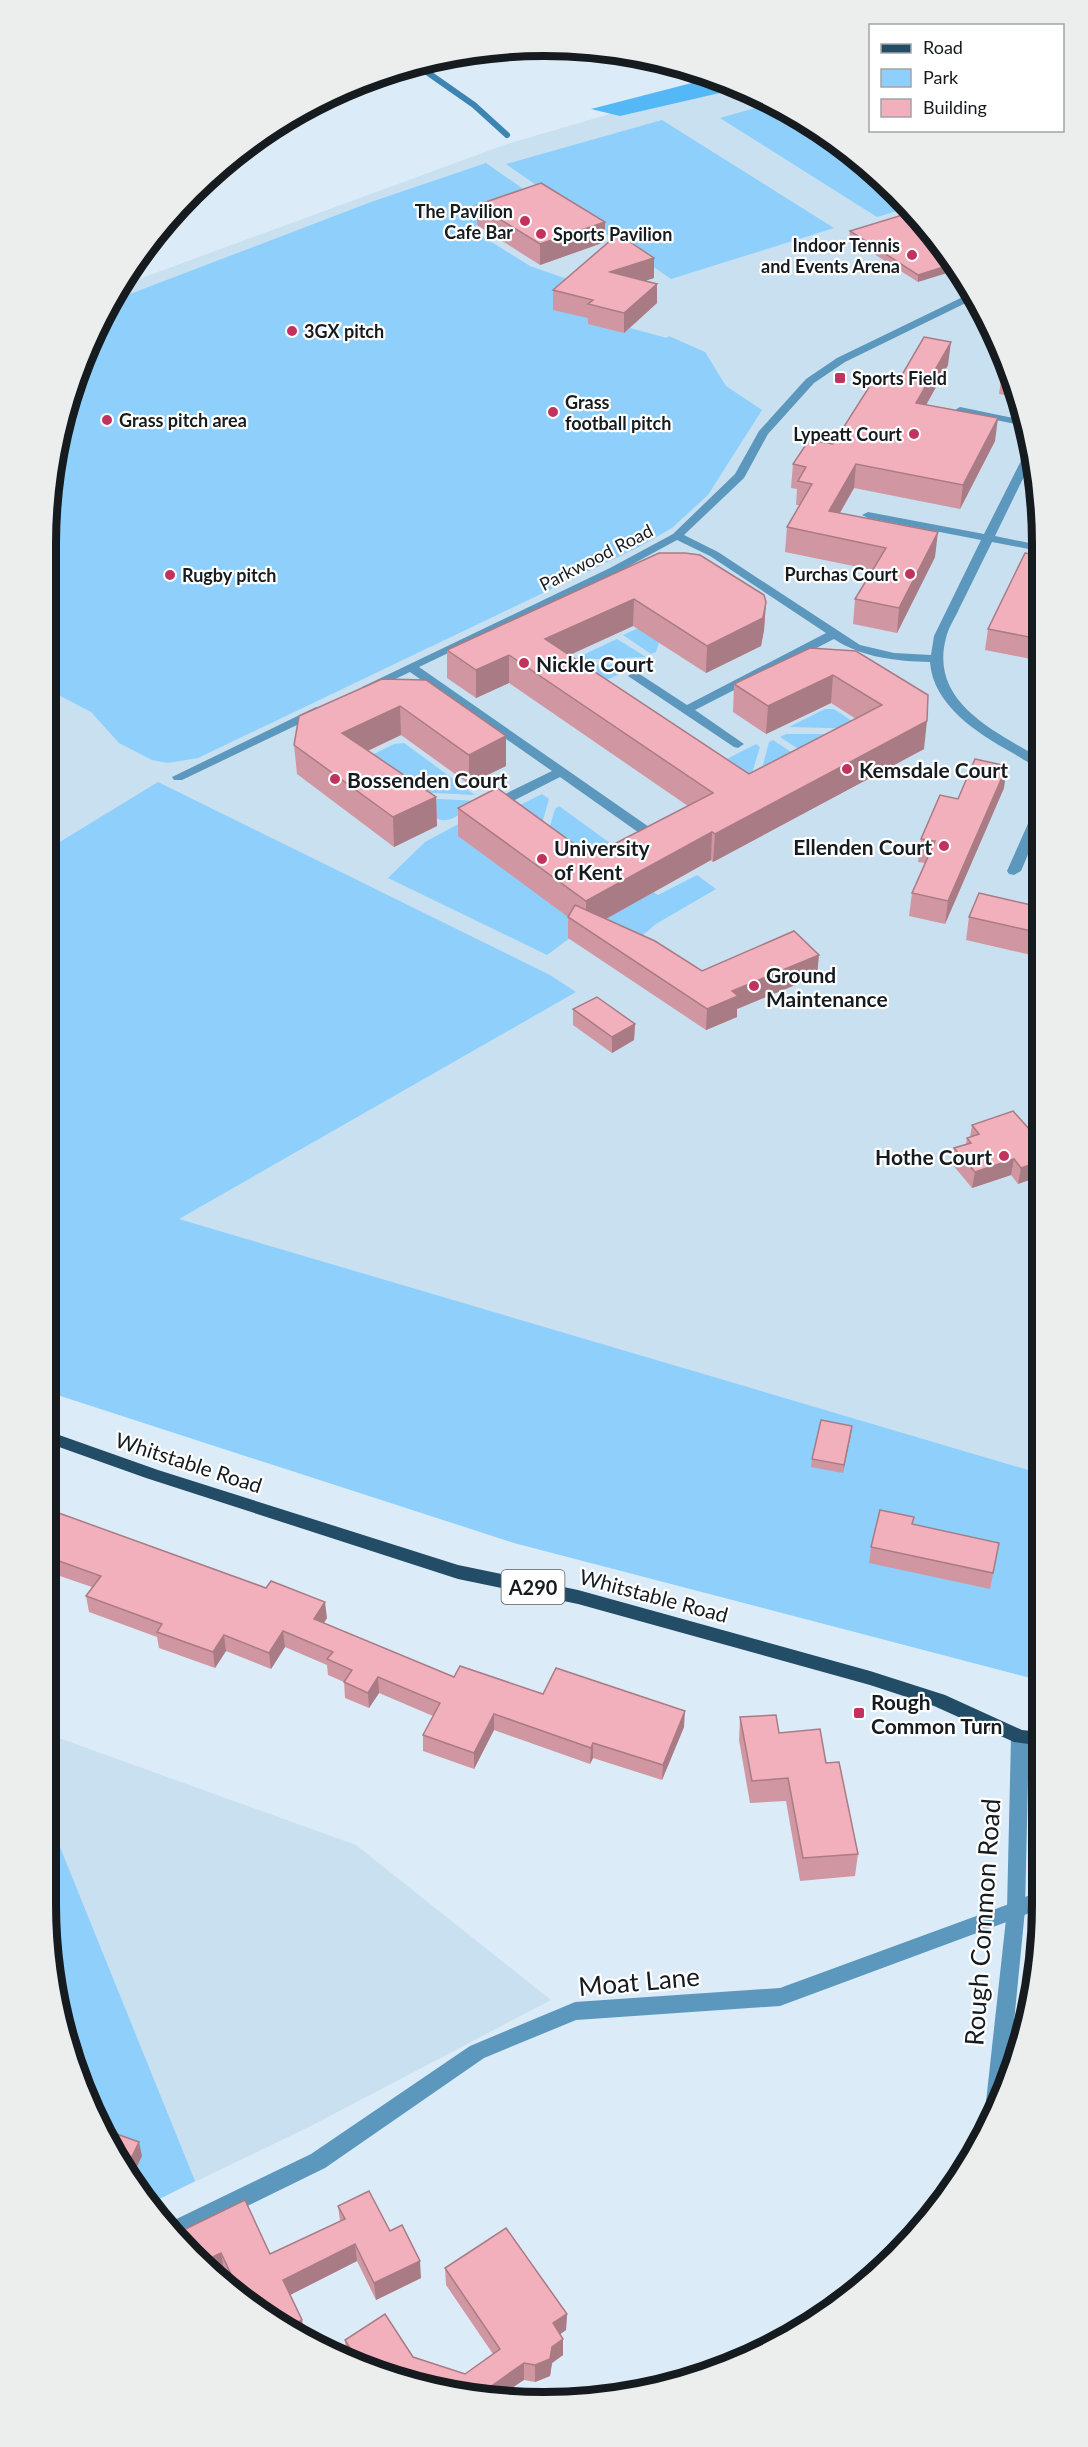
<svg xmlns="http://www.w3.org/2000/svg" width="1088" height="2447" viewBox="0 0 1088 2447" font-family="Lato,sans-serif">
	<style>
		.built { fill: #c9e0f1 }
		.green { fill: #8fcffc }
		.forest { fill: #54b8f7 }
		.lines { fill: none; stroke-linecap: round; stroke-linejoin: round }
		.stream { stroke: #3c84b1; stroke-width: 6 }
		.minor { fill: #5c97be; fill-rule: evenodd }
		.tertiary { fill: #5c97be; fill-rule: evenodd }
		.primary { fill: #234c67; fill-rule: evenodd }
		.wall { fill: #d097a2 }
		.shaded-wall { fill: #a97b84 }
		.building { fill: #f2b0bc; stroke: #a97b84; stroke-width: 1.5 }
		.poi-dot { fill: #c1335e; stroke: #fff; stroke-width: 2 }
		.labels { text-anchor: middle; dominant-baseline: central; stroke-width: 4.5; stroke-linejoin: round; paint-order: stroke }
		.far-poi-label { font-size: 18px; font-weight: bold; fill: #151b1f; stroke: #fff; text-anchor: start }
		.far-street-label { font-size: 18px; fill: #151b1f; stroke: #fff }
		.shield { fill: #fff; stroke: #5b5f62; stroke-width: 1.5 }
		.shield-label { font-size: 20px; font-weight: bold; fill: #151b1f }
		.poi-label { font-size: 21px; font-weight: bold; fill: #151b1f; stroke: #fff; text-anchor: start }
		.street-label { font-size: 21px; fill: #151b1f; stroke: #fff }
		.near-street-label { font-size: 26px; fill: #151b1f; stroke: #fff }
		.rim { fill: none; stroke: #151b1f; stroke-width: 8 }
	</style>
	<rect width="100%" height="100%" fill="#dbecf8"/>
	<g class="built">
		<path d="M723 81 847 148 940 240 1005 353 1039 479 1042 1474 178 1219 45 1174V544L72 383 112 294 117 287 507 144Z"/>
		<path d="M45 1733 356 1845 551 2000 309 2127 149 2204 72 2064 45 1903Z"/>
	</g>
	<g class="green">
		<path d="M766 105 847 148 907 208 877 217 720 118Z"/>
		<path d="M662 120 834 228 671 279 506 164Z"/>
		<path d="M486 163 542 202 469 228 530 266 570 280 593 319 624 333 630 328 667 338 669 336 705 352 726 386 762 410 708 495 672 528 639 547 198 758 168 763 152 760 119 743 91 712 45 688V544L72 383 109 302 371 202Z"/>
		<path d="M667 615 656 652 651 654 623 635Z"/>
		<path d="M617 639 646 657 572 660Z"/>
		<path d="M633 664 637 666 598 684 569 665Z"/>
		<path d="M825 709H834L864 729 789 727Z"/>
		<path d="M786 734H855L812 758 780 737Z"/>
		<path d="M773 740 806 762 757 787 769 742Z"/>
		<path d="M404 743 475 795 413 792 362 760 394 744Z"/>
		<path d="M756 744 760 747 747 789 719 763Z"/>
		<path d="M158 782 550 975 576 992 179 1219 1042 1474V1681L514 1543 45 1391V851Z"/>
		<path d="M542 794 549 799 541 827 510 810Z"/>
		<path d="M421 798 478 801 480 803C443 823 448 829 413 802Z"/>
		<path d="M559 806 625 854 597 873 548 833 555 809Z"/>
		<path d="M490 807 505 870 563 913 612 915 653 892 658 895 697 875 716 889 656 924 637 940 586 926 547 955 388 878 425 842Z"/>
		<path d="M45 1810 195 2181 149 2204 112 2152 72 2064 45 1903Z"/>
	</g>
	<path class="forest" d="M715 77 737 89 620 116 591 109Z"/>
	<g class="lines">
		<path class="stream" d="M414 63 474 105 507 135"/>
		<g class="minor">
			<path d="M971 293 974 299 845 362 814 383 768 434 744 478 684 535 718 552 860 645 894 653 931 655 934 636 981 540 868 518 862 515 868 512 984 534 1026 451 1030 448 1033 458 995 536 1039 545V551L992 542C981 564 970 587 959 609 955 618 948 628 946 638 929 702 994 731 1040 758V767C1029 764 1020 757 1011 752 977 733 933 705 930 662 896 661 863 658 834 639L695 710 744 744 738 748 734 747 628 676 634 672 638 673 687 705 826 633 710 556 677 540 618 572 419 667 662 836 663 839 662 842H652L560 777 505 805H495V799L552 771 410 672 372 690H364L362 687 610 568 673 534 735 474 759 431 806 379 837 358Z"/>
			<path d="M960 407 1023 420 1025 426 956 412 955 410Z"/>
			<path d="M316 707 320 708V714L182 780H174L172 777Z"/>
			<path d="M1040 806V826L1021 871 1014 875 1009 874 1007 871 1034 810Z"/>
			<path d="M1043 1889 1042 1906 1023 1916 780 2006 576 2020 484 2058 325 2168 178 2240 164 2225 311 2154 470 2046 568 2005 575 2002 780 1988 1009 1904Z"/>
		</g>
		<path class="tertiary" d="M1020 1730 1026 1732 1029 1737 1025 1910 1008 2083 991 2119 985 2111 1007 1910 1011 1737 1014 1732Z"/>
		<path class="primary" d="M45 1430 158 1470 458 1565 578 1590 870 1671 945 1695 1022 1730 1042 1732 1043 1746 1014 1742 934 1706 870 1685 578 1604 458 1579 146 1478 45 1442Z"/>
	</g>
	<g class="wall">
		<path d="M477 205 605 242 540 265 477 225Z"/>
		<path d="M850 231 940 240 918 282 849 238Z"/>
		<path d="M654 258V278L645 281 657 303 624 333 588 324V318L553 310V290Z"/>
		<path d="M1007 360 1017 397 999 394 1003 366Z"/>
		<path d="M948 365 926 405 995 441 960 509 854 488 840 513 935 557 897 633 853 624 855 599 873 570 785 552 787 527 800 505H796L797 489 791 488 793 464 833 444 883 386 902 375Z"/>
		<path d="M659 553 766 602 764 630 761 646 706 673 633 626 570 655 749 774 856 719 831 703 766 734 733 712 734 684 856 651 924 749 713 862 711 860 606 919 702 971 817 976 737 1009V1017L706 1030 568 938V917L458 836V808L591 856 688 806 509 683 476 698 447 678V650Z"/>
		<path d="M1039 556V640L1031 659 985 650 988 629Z"/>
		<path d="M382 679 506 736V766L469 784 401 735 368 751 436 797 437 826 394 847 297 774 294 745Z"/>
		<path d="M1004 788 945 924 909 916 912 893 925 863 918 862 921 839 958 799Z"/>
		<path d="M1040 907V957L966 940 969 917Z"/>
		<path d="M573 1009 635 1024 634 1040 612 1053 573 1025Z"/>
		<path d="M972 1125 1041 1142 1018 1184 1011 1175 972 1188 952 1164 954 1148 966 1144 967 1138 970 1137Z"/>
		<path d="M852 1426 843 1473 811 1467 812 1459Z"/>
		<path d="M45 1497 50 1499 53 1511 327 1618 324 1623 454 1677 543 1694 684 1727 662 1780 593 1758 590 1764 494 1730 474 1769 423 1751V1735L433 1716 379 1693 369 1708 345 1698 344 1682 328 1675 327 1665 285 1647 271 1669 226 1651 215 1668 159 1648 157 1637 89 1612 86 1596 92 1587 45 1571Z"/>
		<path d="M913 1524 996 1559 990 1589 869 1563 871 1547Z"/>
		<path d="M740 1717 779 1733 826 1763 858 1854 855 1876 800 1881 786 1801 750 1803 739 1740Z"/>
		<path d="M338 2206 390 2231 421 2278 376 2300 357 2261 290 2295 305 2337 302 2338 294 2335 230 2282 224 2270 219 2273 173 2235 270 2254 340 2221Z"/>
		<path d="M445 2268 567 2314 566 2330 560 2334 563 2339V2355L552 2363 550 2376 535 2382 524 2380 447 2392 346 2355 345 2340 413 2357 465 2374 493 2354 446 2285Z"/>
	</g>
	<g class="shaded-wall">
		<path d="M605 222V242L540 265V244Z"/>
		<path d="M654 258V278L610 292V272Z"/>
		<path d="M953 264 957 270 918 282V275Z"/>
		<path d="M657 284V303L624 333V313Z"/>
		<path d="M951 342 948 365 914 427 916 403Z"/>
		<path d="M998 418 995 441 960 509 963 485Z"/>
		<path d="M856 464 854 488 827 535 829 511Z"/>
		<path d="M938 532 935 557 897 633 899 608Z"/>
		<path d="M634 599 633 626 545 666V639Z"/>
		<path d="M766 602 764 630 761 646 706 673 707 646Z"/>
		<path d="M1039 627V640L1031 659 1034 638Z"/>
		<path d="M509 655V683L476 698V670Z"/>
		<path d="M833 675 831 703 766 734 768 706Z"/>
		<path d="M400 706 401 735 343 762 342 733Z"/>
		<path d="M927 721 924 749 713 862 715 834Z"/>
		<path d="M506 736V766L469 784V755Z"/>
		<path d="M1007 766 1004 788 945 924 948 901Z"/>
		<path d="M436 797 437 826 394 847 393 817Z"/>
		<path d="M712 832 711 860 586 930V901Z"/>
		<path d="M819 955 817 976 737 1009V1017L706 1030 707 1009 732 991Z"/>
		<path d="M635 1024 634 1040 612 1053V1037Z"/>
		<path d="M1014 1159 1011 1175 972 1188 975 1172Z"/>
		<path d="M1041 1161V1176L1018 1184 1021 1168Z"/>
		<path d="M852 1426 851 1434 843 1473 844 1465Z"/>
		<path d="M50 1499 54 1515 45 1512V1507Z"/>
		<path d="M325 1602 327 1618 316 1634 314 1619Z"/>
		<path d="M283 1631 285 1647 271 1669 269 1653Z"/>
		<path d="M224 1635 226 1651 215 1668 213 1652Z"/>
		<path d="M378 1677 379 1693 369 1708 368 1693Z"/>
		<path d="M685 1711 684 1727 662 1780 663 1765Z"/>
		<path d="M494 1714V1730L474 1769V1753Z"/>
		<path d="M593 1743V1758L590 1764 591 1748Z"/>
		<path d="M139 2142 142 2156 131 2179 125 2171Z"/>
		<path d="M355 2244 357 2261 286 2297 283 2280Z"/>
		<path d="M221 2253 224 2270 219 2273 204 2261Z"/>
		<path d="M420 2261 421 2278 376 2300 374 2283Z"/>
		<path d="M567 2314 566 2330 552 2340 553 2323Z"/>
		<path d="M302 2320 305 2337 302 2338 294 2335 286 2328Z"/>
		<path d="M563 2339V2355L552 2363 550 2376 535 2382V2365L552 2347Z"/>
		<path d="M524 2363V2380L503 2394H480Z"/>
	</g>
	<g class="building">
		<path d="M541 183 605 222 540 244 477 205Z"/>
		<path d="M912 212 940 240 953 264 918 275 850 231Z"/>
		<path d="M618 234 654 258 610 272 657 284 624 313 588 304 593 300 553 290Z"/>
		<path d="M924 337 951 342 916 403 998 418 963 485 856 464 829 511 938 532 899 608 855 599 886 548 787 527 812 484 798 481 806 467 793 464 809 440 833 444 871 384 883 386 891 373 902 375Z"/>
		<path d="M1007 360 1009 368 1003 366Z"/>
		<path d="M659 553H685L700 555 764 595 766 602 763 618 707 646 634 599 545 639 749 774 882 705 833 675 768 706 734 684 810 648 856 651 928 695 927 721 715 834 712 832 586 901 458 808 497 788 591 856 713 793 509 655 476 670 447 650Z"/>
		<path d="M1025 553 1039 556V627L1034 638 988 629Z"/>
		<path d="M382 679 426 680 506 736 469 755 400 706 342 733 436 797 393 817 294 745 299 716Z"/>
		<path d="M975 759 1007 766 948 901 912 893 935 841 921 839 940 795 958 799Z"/>
		<path d="M979 893 1040 907V933L969 917Z"/>
		<path d="M575 905 655 941 702 971 794 931 819 955 732 991 738 996 707 1009 568 917Z"/>
		<path d="M597 997 635 1024 612 1037 573 1009Z"/>
		<path d="M1013 1111 1041 1142V1161L1021 1168 1014 1159 975 1172 954 1148 971 1143 967 1138 979 1134 972 1125Z"/>
		<path d="M821 1420 852 1426 844 1465 812 1459Z"/>
		<path d="M45 1497 50 1499 45 1507Z"/>
		<path d="M45 1508 266 1588 271 1581 325 1602 314 1619 454 1677 460 1666 543 1694 556 1668 685 1711 663 1765 593 1743 591 1748 494 1714 474 1753 423 1735 440 1703 378 1677 368 1693 344 1682 352 1670 327 1659 333 1652 283 1631 269 1653 224 1635 213 1652 157 1632 162 1624 86 1596 101 1576 45 1556Z"/>
		<path d="M880 1510 914 1517 912 1524 999 1543 993 1573 871 1547Z"/>
		<path d="M776 1715 779 1733 820 1729 826 1763 839 1762 858 1854 803 1858 788 1778 752 1781 740 1717Z"/>
		<path d="M111 2132 139 2142 125 2171 112 2152 107 2141Z"/>
		<path d="M369 2191 390 2231 402 2225 420 2261 374 2283 355 2244 283 2280 302 2320 286 2328 238 2289 221 2253 204 2261 173 2235 245 2200 270 2254 345 2219 338 2206Z"/>
		<path d="M506 2228 567 2314 553 2323 563 2339 552 2347 550 2359 535 2365 524 2363 480 2394 447 2392 356 2358 345 2340 385 2314 413 2357 465 2374 500 2349 445 2268Z"/>
	</g>
	<g class="poi-dot">
		<circle cx="525" cy="221" r="6"/>
		<circle cx="541" cy="234" r="6"/>
		<circle cx="912" cy="255" r="6"/>
		<circle cx="292" cy="331" r="6"/>
		<rect x="834" y="372" width="12" height="12" rx="3"/>
		<circle cx="553" cy="412" r="6"/>
		<circle cx="107" cy="420" r="6"/>
		<circle cx="914" cy="434" r="6"/>
		<circle cx="910" cy="574" r="6"/>
		<circle cx="170" cy="575" r="6"/>
		<circle cx="524" cy="663" r="6"/>
		<circle cx="847" cy="769" r="6"/>
		<circle cx="335" cy="779" r="6"/>
		<circle cx="944" cy="846" r="6"/>
		<circle cx="542" cy="859" r="6"/>
		<circle cx="754" cy="986" r="6"/>
		<circle cx="1004" cy="1156" r="6"/>
		<rect x="853" y="1707" width="12" height="12" rx="3"/>
	</g>
	<g class="labels">
		<g class="far-poi-label">
			<text x="513" y="211" text-anchor="end">The Pavilion<tspan x="513" dy="21">Cafe Bar</tspan></text>
			<text x="553" y="234">Sports Pavilion</text>
			<text x="900" y="245" text-anchor="end">Indoor Tennis<tspan x="900" dy="21">and Events Arena</tspan></text>
			<text x="304" y="331">3GX pitch</text>
			<text x="852" y="378">Sports Field</text>
			<text x="565" y="402">Grass<tspan x="565" dy="21">football pitch</tspan></text>
			<text x="119" y="420">Grass pitch area</text>
			<text x="902" y="434" text-anchor="end">Lypeatt Court</text>
			<text x="898" y="574" text-anchor="end">Purchas Court</text>
			<text x="182" y="575">Rugby pitch</text>
		</g>
		<g class="far-street-label">
			<text transform="translate(596 557) rotate(-27)">Parkwood Road</text>
		</g>
		<rect class="shield" x="501.5" y="1570" width="63" height="34" rx="4.5"/>
		<g class="shield-label">
			<text x="533" y="1587">A290</text>
		</g>
		<g class="poi-label">
			<text x="536" y="663">Nickle Court</text>
			<text x="859" y="769">Kemsdale Court</text>
			<text x="347" y="779">Bossenden Court</text>
			<text x="932" y="846" text-anchor="end">Ellenden Court</text>
			<text x="554" y="847">University<tspan x="554" dy="24">of Kent</tspan></text>
			<text x="766" y="974">Ground<tspan x="766" dy="24">Maintenance</tspan></text>
			<text x="992" y="1156" text-anchor="end">Hothe Court</text>
			<text x="871" y="1701">Rough<tspan x="871" dy="24">Common Turn</tspan></text>
		</g>
		<g class="street-label">
			<text transform="translate(189 1462) rotate(18)">Whitstable Road</text>
			<text transform="translate(654 1595) rotate(15)">Whitstable Road</text>
		</g>
		<g class="near-street-label">
			<text transform="translate(982 1922) rotate(-86)">Rough Common Road</text>
			<text transform="translate(639 1981) rotate(-5)">Moat Lane</text>
		</g>
	</g>
	<path d="M0 0H1088V2447H0ZM544 56H544A488 488 0 0 1 1032 544V1904A488 488 0 0 1 544 2392H544A488 488 0 0 1 56 1904V544A488 488 0 0 1 544 56Z" fill="#eceded" fill-rule="evenodd"/>
	<path class="rim" d="M544 56H544A488 488 0 0 1 1032 544V1904A488 488 0 0 1 544 2392H544A488 488 0 0 1 56 1904V544A488 488 0 0 1 544 56Z"/>
	<rect x="869" y="24" width="195" height="108" fill="#ffffff" stroke="#a1a4a5" stroke-width="1.5"/>
	<rect x="881" y="44" width="30" height="9" fill="#234c67" stroke="#a1a4a5" stroke-width="1.5"/>
	<text x="923" y="54" font-size="18" fill="#151b1f">Road</text>
	<rect x="881" y="69" width="30" height="18" fill="#8fcffc" stroke="#a1a4a5" stroke-width="1.5"/>
	<text x="923" y="84" font-size="18" fill="#151b1f">Park</text>
	<rect x="881" y="99" width="30" height="18" fill="#f2b0bc" stroke="#a1a4a5" stroke-width="1.5"/>
	<text x="923" y="114" font-size="18" fill="#151b1f">Building</text>
</svg>
